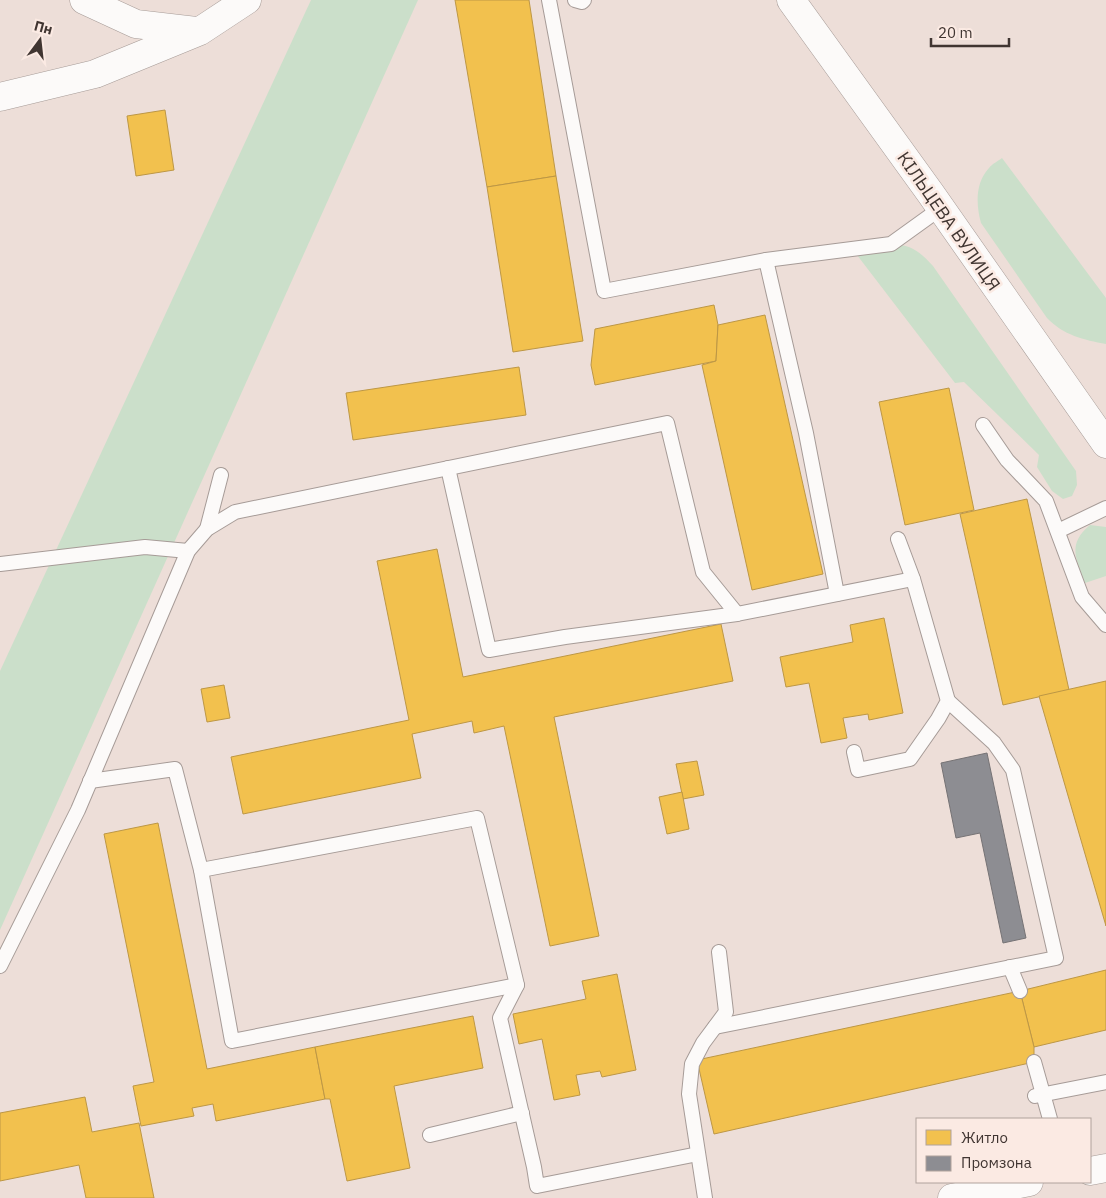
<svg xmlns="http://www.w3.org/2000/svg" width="1106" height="1198" viewBox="0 0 1106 1198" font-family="'IBM Plex Sans',sans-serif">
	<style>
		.green { fill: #cbdfca }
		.homes { fill: #f2c14e; stroke: #bd9745 }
		.industry { fill: #8d8d92; stroke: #767375 }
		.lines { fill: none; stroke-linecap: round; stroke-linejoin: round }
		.service-casing { stroke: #a69b97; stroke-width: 16 }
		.minor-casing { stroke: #a69b97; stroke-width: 29 }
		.secondary-casing { stroke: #a69b97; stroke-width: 29 }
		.service { stroke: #fcfaf9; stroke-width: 14 }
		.minor { stroke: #fcfaf9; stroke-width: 28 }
		.secondary { stroke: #fcfaf9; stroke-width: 28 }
		.labels { text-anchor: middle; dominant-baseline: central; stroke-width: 5; stroke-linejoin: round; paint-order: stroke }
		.street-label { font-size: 18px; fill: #403531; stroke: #fbeae3 }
	</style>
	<rect width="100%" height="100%" fill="#edded8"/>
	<g class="green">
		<path d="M311 0H418L0 930V671Z"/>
		<path d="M1002 158 1106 298V344C1084 340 1063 335 1047 318L981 223C976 205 975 183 989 168 992 164 998 161 1002 158Z"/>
		<path d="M891 244C912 245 919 251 933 266L1076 471 1077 485 1072 496 1063 499 1052 491 1037 467 1039 455 964 382 955 383 857 255Z"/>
		<path d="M1090 525 1106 527V576L1085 583C1076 559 1067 544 1090 525Z"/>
	</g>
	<g class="homes">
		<path d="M455 0H529L556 176 487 187Z"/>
		<path d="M165 110 174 170 136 176 127 116Z"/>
		<path d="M556 176 583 341 513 352 487 187Z"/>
		<path d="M714 305 718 325 716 361 595 385 591 365 595 329Z"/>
		<path d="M765 315 823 574 752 590 702 365 716 361 718 325Z"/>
		<path d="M519 367 526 415 353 440 346 393Z"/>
		<path d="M949 388 974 510 905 525 879 402Z"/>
		<path d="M1027 499 1069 690 1003 705 960 514Z"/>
		<path d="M437 549 463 677 721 624 733 681 554 717 599 936 550 946 504 726 474 733 472 721 412 734 421 778 243 814 231 757 409 720 377 561Z"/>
		<path d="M884 618 903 713 869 720 868 714 843 718 847 738 821 743 809 683 786 687 780 657 853 642 850 625Z"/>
		<path d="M1106 681V926L1039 696Z"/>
		<path d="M224 685 230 718 207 722 201 689Z"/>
		<path d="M697 761 704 795 683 799 676 764Z"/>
		<path d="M682 792 689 829 667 834 659 797Z"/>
		<path d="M158 823 207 1069 315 1047 325 1099 216 1121 213 1104 192 1108 194 1116 141 1126 133 1086 154 1082 104 834Z"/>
		<path d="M1106 970V1030L1034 1047 1020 991Z"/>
		<path d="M617 974 636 1070 602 1077 600 1071 576 1075 580 1095 554 1100 542 1039 519 1044 513 1014 586 999 582 981Z"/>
		<path d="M1020 991 1034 1047V1062L714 1134 697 1060Z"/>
		<path d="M473 1016 483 1068 394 1086 410 1168 347 1181 330 1099H325L315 1047Z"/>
		<path d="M85 1097 92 1132 139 1123 154 1198H86L79 1165 0 1181V1113Z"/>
	</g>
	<path class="industry" d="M987 753 1026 938 1003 943 980 833 956 838 941 763Z"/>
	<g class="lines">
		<g class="service-casing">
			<g id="service">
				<path d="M549 0 604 291 766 260 891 244 941 208"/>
				<path d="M575 0 582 2 584 0"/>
				<path d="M766 260 806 433 837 594"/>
				<path d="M983 425 1007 460 1046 501 1082 597 1106 625"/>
				<path d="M448 468 489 650 565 637 737 614 913 579"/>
				<path d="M207 529 221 475"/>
				<path d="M1058 531 1106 508"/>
				<path d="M0 564 145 547 188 551"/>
				<path d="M854 752 858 770 910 759 938 719 948 701 913 579 898 539"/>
				<path d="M90 781 175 769 201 870 232 1041 517 985"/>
				<path d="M201 870 477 818 517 985 500 1018 534 1167 537 1186 698 1154"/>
				<path d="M0 966 78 810 188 551 207 529 235 512 667 423 703 572 737 614"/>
				<path d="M1010 967 1020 991"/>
				<path d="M715 1027 1056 958 1013 770 994 743 948 701"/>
				<path d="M1034 1062 1050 1119"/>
				<path d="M1035 1096 1106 1082"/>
				<path d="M430 1135 522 1113"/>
				<path d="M705 1198 689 1094 692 1064 703 1043 726 1012 719 952"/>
			</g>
		</g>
		<g class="minor-casing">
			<g id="minor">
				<path d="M84 0 136 24 196 31"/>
				<path d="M0 97 95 74 200 31 247 0"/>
			</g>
		</g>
		<g class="secondary-casing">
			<g id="secondary">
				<path d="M791 0 931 194 1106 444"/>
				<path d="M1090 1171 1106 1168"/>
				<path d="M952 1198 1029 1182"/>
			</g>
		</g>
		<use href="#service" class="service"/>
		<use href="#minor" class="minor"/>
		<use href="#secondary" class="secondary"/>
	</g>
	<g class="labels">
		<g class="street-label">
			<text transform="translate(949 221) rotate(55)">КІЛЬЦЕВА ВУЛИЦЯ</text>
		</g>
	</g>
	<rect x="916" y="1118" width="175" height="65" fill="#fbeae3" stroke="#b0a29c"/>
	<rect x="926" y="1130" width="25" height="15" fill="#f2c14e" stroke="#b0a29c"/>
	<text x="961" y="1143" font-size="15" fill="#403531">Житло</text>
	<rect x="926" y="1156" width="25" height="15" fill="#8d8d92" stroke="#b0a29c"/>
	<text x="961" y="1168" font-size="15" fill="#403531">Промзона</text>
	<g transform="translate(40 40) rotate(15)" stroke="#fbeae3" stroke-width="4" paint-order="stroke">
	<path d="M0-4L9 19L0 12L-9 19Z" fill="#403531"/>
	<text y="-8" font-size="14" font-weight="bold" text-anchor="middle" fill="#403531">Пн</text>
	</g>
	<path d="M931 38v8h78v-8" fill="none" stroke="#403531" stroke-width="2.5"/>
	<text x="938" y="38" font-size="15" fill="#403531" stroke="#fbeae3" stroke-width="4" paint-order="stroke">20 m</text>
</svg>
